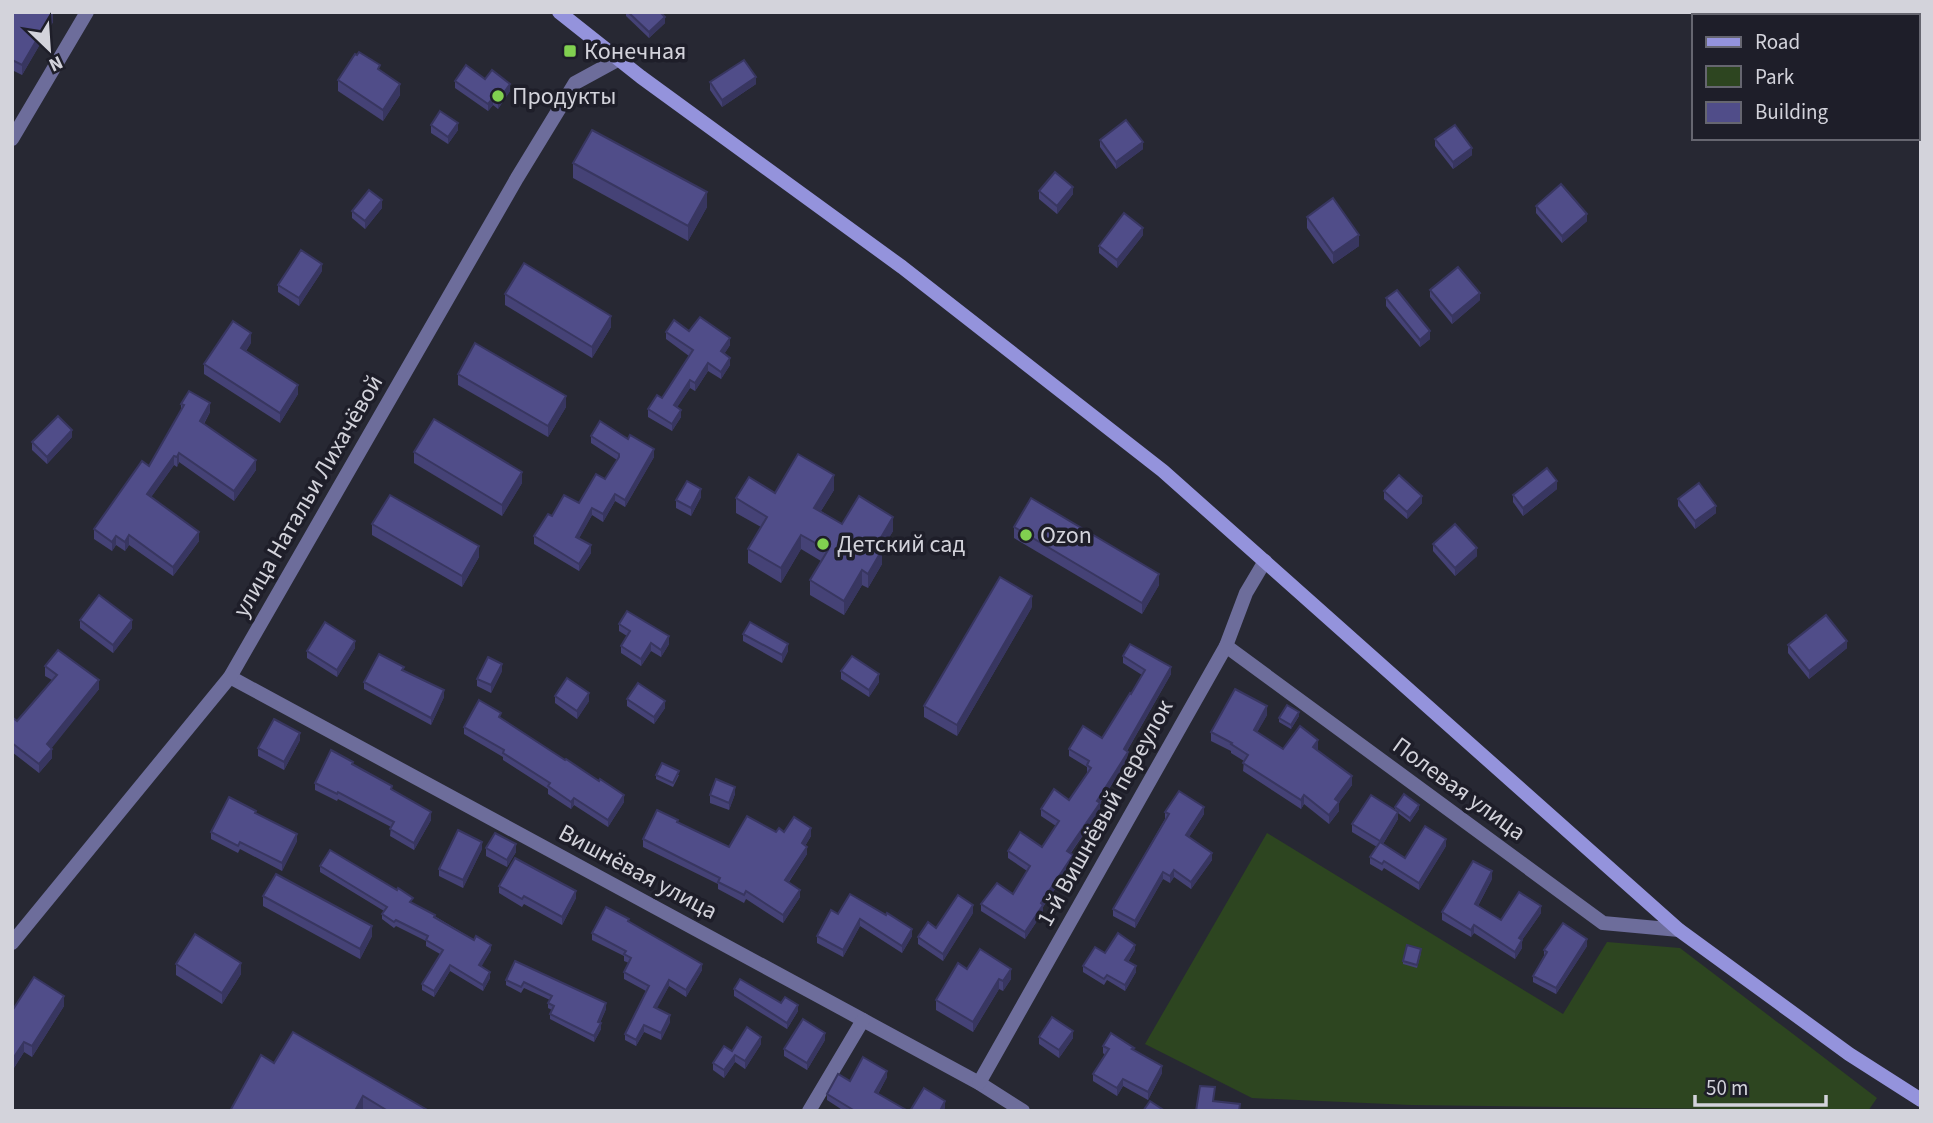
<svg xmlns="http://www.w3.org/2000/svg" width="1933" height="1123" viewBox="0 0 1933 1123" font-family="'Source Sans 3',sans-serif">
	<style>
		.green { fill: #2d4520 }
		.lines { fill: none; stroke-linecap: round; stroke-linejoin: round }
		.street { stroke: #6d6d9b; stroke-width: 14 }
		.secondary { stroke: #9493dc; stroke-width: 14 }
		.wall { fill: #454276 }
		.shaded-wall { fill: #383660 }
		.building { fill: #504d89; stroke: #383660; stroke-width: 2 }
		.poi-dot { fill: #81d050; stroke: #1e1e29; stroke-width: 2.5 }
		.labels { text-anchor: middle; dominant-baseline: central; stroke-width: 7; stroke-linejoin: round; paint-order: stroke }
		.poi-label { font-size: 24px; fill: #d3d3db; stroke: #1e1e29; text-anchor: start }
		.street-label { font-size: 24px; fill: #d3d3db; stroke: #1e1e29 }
	</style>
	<rect width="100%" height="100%" fill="#272833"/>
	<path class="green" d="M1267 833 1563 1014 1607 942 1680 948 1877 1098 1868 1111 1411 1105 1252 1098 1145 1044Z"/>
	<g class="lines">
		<g class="street">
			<path d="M12 139 87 12"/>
			<path d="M1226 646 1603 923 1679 930"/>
			<path d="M230 677 863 1020 979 1083 1023 1111"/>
			<path d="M12 943 230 677 517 178 575 83 619 59"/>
			<path d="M979 1083 1226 646 1246 593 1265 561"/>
			<path d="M809 1111 863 1020"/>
		</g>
		<path class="secondary" d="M559 12 641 77 902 267 1163 471 1679 930 1849 1054 1921 1100"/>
	</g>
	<g class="wall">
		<path d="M12 12 53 22 22 75 12 70Z"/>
		<path d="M626 12H660L665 23 649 38 626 16Z"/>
		<path d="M380 70 400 95 383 121 338 91V80Z"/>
		<path d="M455 81 510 91 498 109 493 105 488 111 455 88Z"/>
		<path d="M710 82 756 84 722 107 710 90Z"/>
		<path d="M431 125 458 130 448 144 431 133Z"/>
		<path d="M1435 139 1472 155 1453 169 1435 146Z"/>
		<path d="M1100 140 1143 149 1116 169 1100 147Z"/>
		<path d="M573 163 707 207 688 241 573 178Z"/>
		<path d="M1039 191 1073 194 1057 214 1039 199Z"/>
		<path d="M1536 206 1587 221 1562 243 1536 213Z"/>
		<path d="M382 208 365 229 352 218V211Z"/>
		<path d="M1307 217 1359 246 1333 264 1307 228Z"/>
		<path d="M1143 235 1117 268 1099 253V246Z"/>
		<path d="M322 271 299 306 278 292V285Z"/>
		<path d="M1430 290 1480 300 1452 324 1430 297Z"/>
		<path d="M505 294 611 327 592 358 505 305Z"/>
		<path d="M1386 298 1430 339 1420 347 1386 306Z"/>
		<path d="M689 331 730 345 724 354 730 365 721 379 708 371 695 391 690 388 677 407 681 417 672 431 648 417V409L662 398 689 356 666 339V332Z"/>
		<path d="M251 343 246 351 298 394 280 423 204 374V364Z"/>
		<path d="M458 374 566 407 548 437 458 385Z"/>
		<path d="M181 404 210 412 204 424 256 470 234 501 179 462 177 467 174 465 151 497 199 541 173 576 129 545 125 551 116 545 112 551 94 539V529L149 466 181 410Z"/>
		<path d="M591 436 654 457 625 507 615 501 603 522 592 515 579 538 591 553 579 571 534 544V536L552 516 579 503 605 479 617 460 591 443Z"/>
		<path d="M72 437 47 464 32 450V442Z"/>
		<path d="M414 452 522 483 502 516 414 463Z"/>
		<path d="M1557 489 1523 516 1513 502V495Z"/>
		<path d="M834 490 821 511 842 524 893 531 882 549V564L868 588 862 585 844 615 810 595V580L821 561 801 549 781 583 748 563V549L761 527 736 513V498L775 493Z"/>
		<path d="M1384 491 1422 503 1407 519 1384 499Z"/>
		<path d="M701 497 691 516 676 508V500Z"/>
		<path d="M1678 499 1716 513 1695 529 1678 506Z"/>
		<path d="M372 524 479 557 462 587 372 535Z"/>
		<path d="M1014 527 1159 585 1142 614 1014 538Z"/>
		<path d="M1433 544 1477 556 1455 576 1433 551Z"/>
		<path d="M1032 607 957 736 924 717V706Z"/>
		<path d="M80 620 132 628 113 653 80 628Z"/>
		<path d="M619 624 669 644 661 657 651 651 641 666 621 653V646L627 636 619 631Z"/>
		<path d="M743 634 788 651 782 663 743 641Z"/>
		<path d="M1788 645 1847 648 1809 679 1788 653Z"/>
		<path d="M355 648 337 677 307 658V651Z"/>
		<path d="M1123 656 1171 674 1127 751 1128 759 1100 803V810L1071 853 1073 862 1043 907V912L1025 939 981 911V904L1013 894 1027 871 1008 858V851L1042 847 1056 826 1041 816V809L1069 800 1088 772H1087V767L1069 756V749L1102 738 1131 694 1142 675 1123 663Z"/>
		<path d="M45 666 99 689 51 748 52 758 39 773 12 752V717L17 721 52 680 45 676Z"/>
		<path d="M404 671 444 697 431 725 364 689V682Z"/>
		<path d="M502 671 491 693 477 686V679Z"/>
		<path d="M841 671 879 682 869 697 841 679Z"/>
		<path d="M555 696 589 701 577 719 555 703Z"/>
		<path d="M627 699 665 708 654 724 627 706Z"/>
		<path d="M1267 715 1257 732 1283 749H1318L1317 750 1352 785 1339 802V811L1329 824 1304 804 1301 809 1243 771 1244 761 1231 753V751L1211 741V732Z"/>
		<path d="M1299 716 1291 729 1279 722V718Z"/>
		<path d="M501 719 624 802 608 827 574 805 571 809 548 794V789L503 760V757L464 734V727Z"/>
		<path d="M300 740 284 770 258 756V748Z"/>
		<path d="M353 765 392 789 431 820 414 850 390 836 391 827 338 799 337 801 315 790V783Z"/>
		<path d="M656 775H679L673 787 656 779Z"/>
		<path d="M735 794 729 810 710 803V795Z"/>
		<path d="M1395 807 1419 809 1410 822 1398 813V819L1383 844 1405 858 1446 846 1419 890 1384 868 1382 871 1370 864V857L1377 847 1352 832V824L1395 810Z"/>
		<path d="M1165 812 1204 814 1189 837 1212 860 1191 889 1174 877 1170 883 1163 879 1135 928 1113 916V909L1165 819Z"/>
		<path d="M256 813 297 841 282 871 240 849 238 853 211 839V832Z"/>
		<path d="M678 822 729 847 776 832H784L811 836 805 846 807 854 789 882 800 897 783 923 746 899 744 903 718 889V884L643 847V839Z"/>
		<path d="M486 848 516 852 507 867 486 856Z"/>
		<path d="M482 849 463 888 439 876V869Z"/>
		<path d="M320 866 413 903 491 950 481 966 490 978 483 991 450 971 434 997 422 990V984L440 954 426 946V941L396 926 394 928 382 919V914L384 911 320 872Z"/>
		<path d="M1492 879 1478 906 1501 920 1541 913 1522 940V948L1515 959 1474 933 1471 937 1442 920V912Z"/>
		<path d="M499 886 576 898 562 925 524 904 522 907 499 893Z"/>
		<path d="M850 894 912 936 902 953 860 926 843 957 817 943V936L838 914Z"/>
		<path d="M263 896 372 936 360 959 263 906Z"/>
		<path d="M973 913 943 961 918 944V937L936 928Z"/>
		<path d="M629 922 702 970 686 997 669 986 656 1009 670 1022 661 1040 644 1032 636 1046 625 1040V1034L646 991 624 979V972L629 963 624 961V956L592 940V933Z"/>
		<path d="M1587 946 1556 994 1533 982V976L1544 956V950Z"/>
		<path d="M1135 950 1128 962 1136 972 1125 991 1107 980 1104 985 1083 972V966Z"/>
		<path d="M1421 953 1417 968 1403 964V961Z"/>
		<path d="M515 961 606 1009 600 1023 601 1029 594 1042 550 1019V1014L552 1010 548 1008V1003L550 1000 524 988 521 993 506 985V980Z"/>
		<path d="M176 964 241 974 222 1004 176 975Z"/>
		<path d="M967 969 1011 979 1003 991 999 989 973 1032 936 1010V1000Z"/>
		<path d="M734 989 781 1003 798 1011 787 1029 734 996Z"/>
		<path d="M64 1006 32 1057 24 1052 12 1071V1011Z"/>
		<path d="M1039 1037 1073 1038 1059 1058 1039 1044Z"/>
		<path d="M825 1040 807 1070 784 1056V1049Z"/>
		<path d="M761 1044 745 1069 735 1062 724 1078 713 1070V1063L732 1051Z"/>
		<path d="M1103 1046 1134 1050 1162 1073 1148 1100 1123 1086 1117 1096 1093 1081V1074L1105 1055 1103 1053Z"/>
		<path d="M274 1063 429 1111H365Z"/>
		<path d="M887 1077 878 1094 908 1111H844L827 1100V1094L850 1081Z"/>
	</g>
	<g class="shaded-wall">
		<path d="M53 12V22L22 75V65Z"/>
		<path d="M665 17V23L649 38V32Z"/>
		<path d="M756 77V84L722 107V100Z"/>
		<path d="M400 84V95L383 121V110Z"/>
		<path d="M510 84V91L498 109V101Z"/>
		<path d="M493 98V105L488 111V104Z"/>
		<path d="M458 123V130L448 144V137Z"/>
		<path d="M1143 142V149L1116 169V162Z"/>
		<path d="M1472 148V155L1453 169V162Z"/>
		<path d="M1073 187V194L1057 214V206Z"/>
		<path d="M707 192V207L688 241V226Z"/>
		<path d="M382 200V208L365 229V221Z"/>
		<path d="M1587 214V221L1562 243V236Z"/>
		<path d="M1143 228V235L1117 268V260Z"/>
		<path d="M1359 235V246L1333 264V253Z"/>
		<path d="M322 264V271L299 306V298Z"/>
		<path d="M1480 293V300L1452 324V316Z"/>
		<path d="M611 316V327L592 358V347Z"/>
		<path d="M1430 331V339L1420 347V340Z"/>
		<path d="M251 333V343L241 358V348Z"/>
		<path d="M730 338V345L721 359V351Z"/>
		<path d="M730 358V365L721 379V372Z"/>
		<path d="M708 363V371L695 391V383Z"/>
		<path d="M690 380V388L674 412V405Z"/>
		<path d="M298 385V394L280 423V413Z"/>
		<path d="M566 396V407L548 437V426Z"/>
		<path d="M210 403V412L200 430V421Z"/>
		<path d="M681 410V417L672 431V424Z"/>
		<path d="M72 430V437L47 464V457Z"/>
		<path d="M654 449V457L625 507V500Z"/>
		<path d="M179 453V462L177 467V457Z"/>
		<path d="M174 456V465L147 503V494Z"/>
		<path d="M256 460V470L234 501V491Z"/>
		<path d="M522 472V483L502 516V505Z"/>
		<path d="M834 475V490L814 522V508Z"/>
		<path d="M1557 481V489L1523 516V508Z"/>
		<path d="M701 489V497L691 516V508Z"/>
		<path d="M615 494V501L603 522V514Z"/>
		<path d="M1422 496V503L1407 519V512Z"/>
		<path d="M1716 506V513L1695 529V521Z"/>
		<path d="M592 508V515L576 544V537Z"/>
		<path d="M893 517V531L876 560V546Z"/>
		<path d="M199 532V541L173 576V567Z"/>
		<path d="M129 535V545L125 551V542Z"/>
		<path d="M801 535V549L781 583V568Z"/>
		<path d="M116 536V545L112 551V542Z"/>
		<path d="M591 545V553L579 571V564Z"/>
		<path d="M479 546V557L462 587V576Z"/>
		<path d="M1477 548V556L1455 576V568Z"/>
		<path d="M882 550V564L868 588V574Z"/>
		<path d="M862 570V585L844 615V601Z"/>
		<path d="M1159 574V585L1142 614V603Z"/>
		<path d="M1032 596V607L957 736V725Z"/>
		<path d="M132 620V628L113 653V645Z"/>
		<path d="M669 636V644L661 657V650Z"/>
		<path d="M355 641V648L337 677V670Z"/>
		<path d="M1847 641V648L1809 679V671Z"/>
		<path d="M651 643V651L641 666V659Z"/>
		<path d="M788 644V651L782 663V655Z"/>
		<path d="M502 664V671L491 693V685Z"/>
		<path d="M1171 667V674L1124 756V749Z"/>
		<path d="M879 674V682L869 697V690Z"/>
		<path d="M99 680V689L47 754V744Z"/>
		<path d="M444 690V697L431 725V718Z"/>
		<path d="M589 693V701L577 719V711Z"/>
		<path d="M665 701V708L654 724V717Z"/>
		<path d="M1267 706V715L1254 738V730Z"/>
		<path d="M1299 712V716L1291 729V725Z"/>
		<path d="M300 733V740L284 770V762Z"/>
		<path d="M1318 740V749L1313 756V747Z"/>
		<path d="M52 749V758L39 773V764Z"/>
		<path d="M1128 752V759L1097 807 1100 803V810L1067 858V851L1097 801Z"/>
		<path d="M1352 776V785L1338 804 1339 802V811L1329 824V815L1335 799Z"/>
		<path d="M735 787V794L729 810V803Z"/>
		<path d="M624 795V802L608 827V820Z"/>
		<path d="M1304 795V804L1301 809V800Z"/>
		<path d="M574 798V805L571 809V802Z"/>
		<path d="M1419 805V809L1410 822V818Z"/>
		<path d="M1204 807V814L1186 842V835Z"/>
		<path d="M431 812V820L414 850V843Z"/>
		<path d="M1398 812V819L1380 849V841Z"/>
		<path d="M811 828V836L802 851V843Z"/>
		<path d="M297 834V841L282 871V863Z"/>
		<path d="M1446 839V846L1419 890V883Z"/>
		<path d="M482 842V849L463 888V880Z"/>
		<path d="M516 844V852L507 867V860Z"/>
		<path d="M807 847V854L785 887V880Z"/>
		<path d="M1212 853V860L1191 889V882Z"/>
		<path d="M1073 855V862L1043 907V912L1025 939V932L1041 903Z"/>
		<path d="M1174 870V877L1170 883V876Z"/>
		<path d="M1492 871V879L1475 911V904Z"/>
		<path d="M1163 872V879L1135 928V921Z"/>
		<path d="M800 890V897L783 923V915Z"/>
		<path d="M576 891V898L562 925V917Z"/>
		<path d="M973 905V913L943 961V954Z"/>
		<path d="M1541 906V913L1522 940V948L1515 959V952L1519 938Z"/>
		<path d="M860 919V926L843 957V950Z"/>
		<path d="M1474 925V933L1471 937V930Z"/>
		<path d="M372 926V936L360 959V949Z"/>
		<path d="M912 929V936L902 953V946Z"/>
		<path d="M1587 939V946L1556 994V988Z"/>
		<path d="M491 945V950L479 971V965Z"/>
		<path d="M1135 945V950L1125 966V960Z"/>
		<path d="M241 963V974L222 1004V993Z"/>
		<path d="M702 964V970L686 997V990Z"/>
		<path d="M450 965V971L434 997V991Z"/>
		<path d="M1136 966V972L1125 991V985Z"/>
		<path d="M1011 969V979L1003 991V981Z"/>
		<path d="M490 972V978L483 991V985Z"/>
		<path d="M999 979V989L973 1032V1022Z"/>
		<path d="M669 980V986L654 1014V1007Z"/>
		<path d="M64 996V1006L32 1057V1046Z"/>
		<path d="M606 1003V1009L598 1027V1022Z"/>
		<path d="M798 1005V1011L787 1029V1023Z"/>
		<path d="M670 1015V1022L661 1040V1033Z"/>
		<path d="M601 1023V1029L594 1042V1036Z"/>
		<path d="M644 1025V1032L636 1046V1040Z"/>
		<path d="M1073 1031V1038L1059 1058V1050Z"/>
		<path d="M825 1033V1040L807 1070V1063Z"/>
		<path d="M761 1037V1044L745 1069V1061Z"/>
		<path d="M24 1042V1052L12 1071V1060Z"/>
		<path d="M735 1055V1062L724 1078V1070Z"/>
		<path d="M1162 1066V1073L1148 1100V1092Z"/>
		<path d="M887 1071V1077L875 1099V1092Z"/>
		<path d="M1123 1079V1086L1117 1096V1088Z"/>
		<path d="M363 1096V1111H355Z"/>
		<path d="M945 1101V1108L944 1111H940Z"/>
	</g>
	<g class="building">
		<path d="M12 12H53L22 65 12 60Z"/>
		<path d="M628 12H660L665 17 649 32Z"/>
		<path d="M359 52 380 65 378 69 400 84 383 110 338 80 355 54 357 55Z"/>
		<path d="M744 60 756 77 722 100 710 82Z"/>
		<path d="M466 65 485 79 492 70 510 84 498 101 493 98 488 104 455 81Z"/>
		<path d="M440 111 458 123 448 137 431 125Z"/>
		<path d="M1126 120 1143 142 1116 162 1100 140Z"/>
		<path d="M1455 125 1472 148 1453 162 1435 139Z"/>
		<path d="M592 130 707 192 688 226 573 163Z"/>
		<path d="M1055 172 1073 187 1057 206 1039 191Z"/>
		<path d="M1561 184 1587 214 1562 236 1536 206Z"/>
		<path d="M369 190 382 200 365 221 352 211Z"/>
		<path d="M1333 198 1359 235 1333 253 1307 217Z"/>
		<path d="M1124 213 1143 228 1117 260 1099 246Z"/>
		<path d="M301 250 322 264 299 298 278 285Z"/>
		<path d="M524 263 611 316 592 347 505 294Z"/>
		<path d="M1458 267 1480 293 1452 316 1430 290Z"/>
		<path d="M1397 290 1430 331 1420 340 1386 298Z"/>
		<path d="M700 317 730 338 721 351 730 358 721 372 708 363 695 383 690 380 674 405 681 410 672 424 648 409 657 395 662 398 693 350 666 332 674 320 689 331Z"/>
		<path d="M233 321 251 333 241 348 298 385 280 413 204 364Z"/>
		<path d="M475 343 566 396 548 426 458 374Z"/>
		<path d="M189 391 210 403 200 421 256 460 234 491 179 453 177 457 174 456 147 494 199 532 173 567 129 535 125 542 116 536 112 542 94 529 142 461 149 466 184 405 181 404Z"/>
		<path d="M58 416 72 430 47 457 32 442Z"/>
		<path d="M434 419 522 472 502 505 414 452Z"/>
		<path d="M600 421 628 439 630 435 654 449 625 500 615 494 603 514 592 508 576 537 591 545 579 564 534 536 548 514 552 516 564 495 579 503 596 474 605 479 619 457V454L591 436Z"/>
		<path d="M798 454 834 475 814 508 842 524 859 496 893 517 876 546 882 550 868 574 862 570 844 601 810 580 828 550 801 535 781 568 748 549 767 517 736 498 749 477 775 493Z"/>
		<path d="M1547 468 1557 481 1523 508 1513 495Z"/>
		<path d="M1399 475 1422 496 1407 512 1384 491Z"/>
		<path d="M687 481 701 489 691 508 676 500Z"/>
		<path d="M1699 483 1716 506 1695 521 1678 499Z"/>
		<path d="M390 495 479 546 462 576 372 524Z"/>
		<path d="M1031 498 1159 574 1142 603 1014 527Z"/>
		<path d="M1455 524 1477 548 1455 568 1433 544Z"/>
		<path d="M1000 577 1032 596 957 725 924 706Z"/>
		<path d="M99 595 132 620 113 645 80 620Z"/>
		<path d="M627 611 669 636 661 650 651 643 641 659 621 646 630 631 619 624Z"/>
		<path d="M1826 615 1847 641 1809 671 1788 645Z"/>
		<path d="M325 622 355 641 337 670 307 651Z"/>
		<path d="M750 622 788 644 782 655 743 634Z"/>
		<path d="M1130 644 1171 667 1124 749 1128 752 1097 801 1100 803 1067 851 1073 855 1041 903 1043 905 1025 932 981 904 997 883 1013 894 1030 866 1008 851 1020 832 1042 847 1059 821 1041 809 1054 789 1069 800 1091 768 1087 765 1089 761 1069 749 1083 726 1102 738 1130 693 1131 694 1145 670 1123 656Z"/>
		<path d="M58 650 99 680 47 744 52 749 39 764 12 743V717L17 721 57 675 45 666Z"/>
		<path d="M379 654 404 667 402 670 444 690 431 718 364 682Z"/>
		<path d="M852 656 879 674 869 690 841 671Z"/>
		<path d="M488 657 502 664 491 685 477 679Z"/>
		<path d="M567 678 589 693 577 711 555 696Z"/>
		<path d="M638 683 665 701 654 717 627 699Z"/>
		<path d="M1235 689 1267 706 1254 730 1283 749 1300 726 1318 740 1313 747 1352 776 1335 799 1339 802 1329 815 1304 795 1301 800 1243 763 1248 755 1231 744 1232 743 1211 732Z"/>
		<path d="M479 700 501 713 499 717 565 760 566 759 599 781 600 779 624 795 608 820 574 798 571 802 548 786 550 783 503 753 504 750 464 727Z"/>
		<path d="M1287 705 1299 712 1291 725 1279 718Z"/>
		<path d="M274 719 300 733 284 762 258 748Z"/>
		<path d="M331 750 353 762 352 764 392 786 391 789 431 812 414 843 390 829 394 822 338 792 337 794 315 783Z"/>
		<path d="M662 763 679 771 673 783 656 775Z"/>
		<path d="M716 779 735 787 729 803 710 795Z"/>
		<path d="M1179 791 1204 807 1186 835 1212 853 1191 882 1174 870 1170 876 1163 872 1135 921 1113 909 1169 814 1165 812Z"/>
		<path d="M1404 794 1419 805 1410 818 1395 807Z"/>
		<path d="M1371 795 1398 812 1380 841 1352 824Z"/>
		<path d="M229 797 256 811 255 813 297 834 282 863 240 842 238 846 211 832Z"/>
		<path d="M657 810 678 820 677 822 729 847 747 816 776 832 779 828 784 832 794 817 811 828 802 843 807 847 785 880 800 890 783 915 746 891 744 895 718 882 720 878 643 839Z"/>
		<path d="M1425 826 1446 839 1419 883 1384 861 1382 864 1370 857 1380 842 1405 858Z"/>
		<path d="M458 830 482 842 463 880 439 869Z"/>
		<path d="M495 833 516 844 507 860 486 848Z"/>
		<path d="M330 850 397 890 398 888 413 898 410 902 435 915 434 917 474 940 476 936 491 945 479 965 490 972 483 985 450 965 434 991 422 984 443 950 426 940 428 936 396 920 394 922 382 914 387 907 320 866Z"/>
		<path d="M515 858 576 891 562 917 524 896 522 899 499 886Z"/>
		<path d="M1473 861 1492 871 1475 904 1501 920 1519 892 1541 906 1519 938 1522 940 1515 952 1474 925 1471 930 1442 912Z"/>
		<path d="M276 874 372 926 360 949 263 896Z"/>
		<path d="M850 894 886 915 887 913 912 929 902 946 860 919 843 950 817 936 831 910 838 914Z"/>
		<path d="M958 895 973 905 943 954 918 937 928 922 936 928Z"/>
		<path d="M606 907 629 919 628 921 702 964 686 990 669 980 654 1007 670 1015 661 1033 644 1025 636 1040 625 1034 649 986 624 972 631 958 624 954 626 951 592 933Z"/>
		<path d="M1563 923 1587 939 1556 988 1533 976 1547 952 1544 950Z"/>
		<path d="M1118 933 1135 945 1125 960 1136 966 1125 985 1107 975 1104 979 1083 966 1095 947 1105 953Z"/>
		<path d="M195 934 241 963 222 993 176 964Z"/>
		<path d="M1407 945 1421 949 1417 965 1403 961Z"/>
		<path d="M980 949 1011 969 1003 981 999 979 973 1022 936 1000 958 963 967 969Z"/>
		<path d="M515 961 606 1003 598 1022 601 1023 594 1036 550 1014 554 1006 548 1003 552 996 524 982 521 987 506 980Z"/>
		<path d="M34 977 64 996 32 1046 24 1042 12 1060V1011Z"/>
		<path d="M740 979 781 1003 785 997 798 1005 787 1023 734 989Z"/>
		<path d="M1052 1017 1073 1031 1059 1050 1039 1037Z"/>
		<path d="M803 1019 825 1033 807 1063 784 1049Z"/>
		<path d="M747 1027 761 1037 745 1061 735 1055 724 1070 713 1063 724 1046 732 1051Z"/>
		<path d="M293 1032 429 1111H388L363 1096 355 1111H230L261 1055 274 1063Z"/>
		<path d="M1111 1033 1134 1048 1132 1049 1162 1066 1148 1092 1123 1079 1117 1088 1093 1074 1109 1049 1103 1046Z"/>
		<path d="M863 1057 887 1071 875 1092 908 1111H855L827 1094 838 1074 850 1081Z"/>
		<path d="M1200 1086 1215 1087 1213 1101 1240 1104 1239 1111H1196Z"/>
		<path d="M924 1088 945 1101 940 1111H910Z"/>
		<path d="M1150 1101 1165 1111H1143Z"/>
		<path d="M1644 1110 1678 1111H1644Z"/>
	</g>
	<g class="poi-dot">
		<rect x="563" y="44" width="14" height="14" rx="3.5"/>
		<circle cx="498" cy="96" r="7"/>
		<circle cx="1026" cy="535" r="7"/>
		<circle cx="823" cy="544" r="7"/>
	</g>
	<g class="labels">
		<g class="poi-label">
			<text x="584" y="51">Конечная</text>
			<text x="512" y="96">Продукты</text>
			<text x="1040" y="535">Ozon</text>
			<text x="837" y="544">Детский сад</text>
		</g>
		<g class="street-label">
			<text transform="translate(308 496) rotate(-60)">улица Натальи Лихачёвой</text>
			<text transform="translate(1459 789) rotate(36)">Полевая улица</text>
			<text transform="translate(1105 813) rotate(-61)">1-й Вишнёвый переулок</text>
			<text transform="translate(638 872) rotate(28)">Вишнёвая улица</text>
		</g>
	</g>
	<rect width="1933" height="1123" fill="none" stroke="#d3d3db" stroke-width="28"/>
	<rect x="1692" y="14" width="228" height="126" fill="#1e1e29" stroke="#666670" stroke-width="2"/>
	<rect x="1706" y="37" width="35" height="10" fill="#9493dc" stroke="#666670" stroke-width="2"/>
	<text x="1755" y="49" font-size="21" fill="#d3d3db">Road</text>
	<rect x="1706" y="66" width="35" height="21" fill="#2d4520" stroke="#666670" stroke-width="2"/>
	<text x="1755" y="84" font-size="21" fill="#d3d3db">Park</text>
	<rect x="1706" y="102" width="35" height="21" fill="#504d89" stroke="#666670" stroke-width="2"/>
	<text x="1755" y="119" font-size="21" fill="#d3d3db">Building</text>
	<g transform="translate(49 49) rotate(155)" stroke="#1e1e29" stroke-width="5" paint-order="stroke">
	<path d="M0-5L12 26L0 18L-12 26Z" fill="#d3d3db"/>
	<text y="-10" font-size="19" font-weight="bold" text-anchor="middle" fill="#d3d3db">N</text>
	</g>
	<path d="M1695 1095v10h131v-10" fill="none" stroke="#d3d3db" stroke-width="3.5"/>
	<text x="1706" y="1095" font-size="21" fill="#d3d3db" stroke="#1e1e29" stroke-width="5" paint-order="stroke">50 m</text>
</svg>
